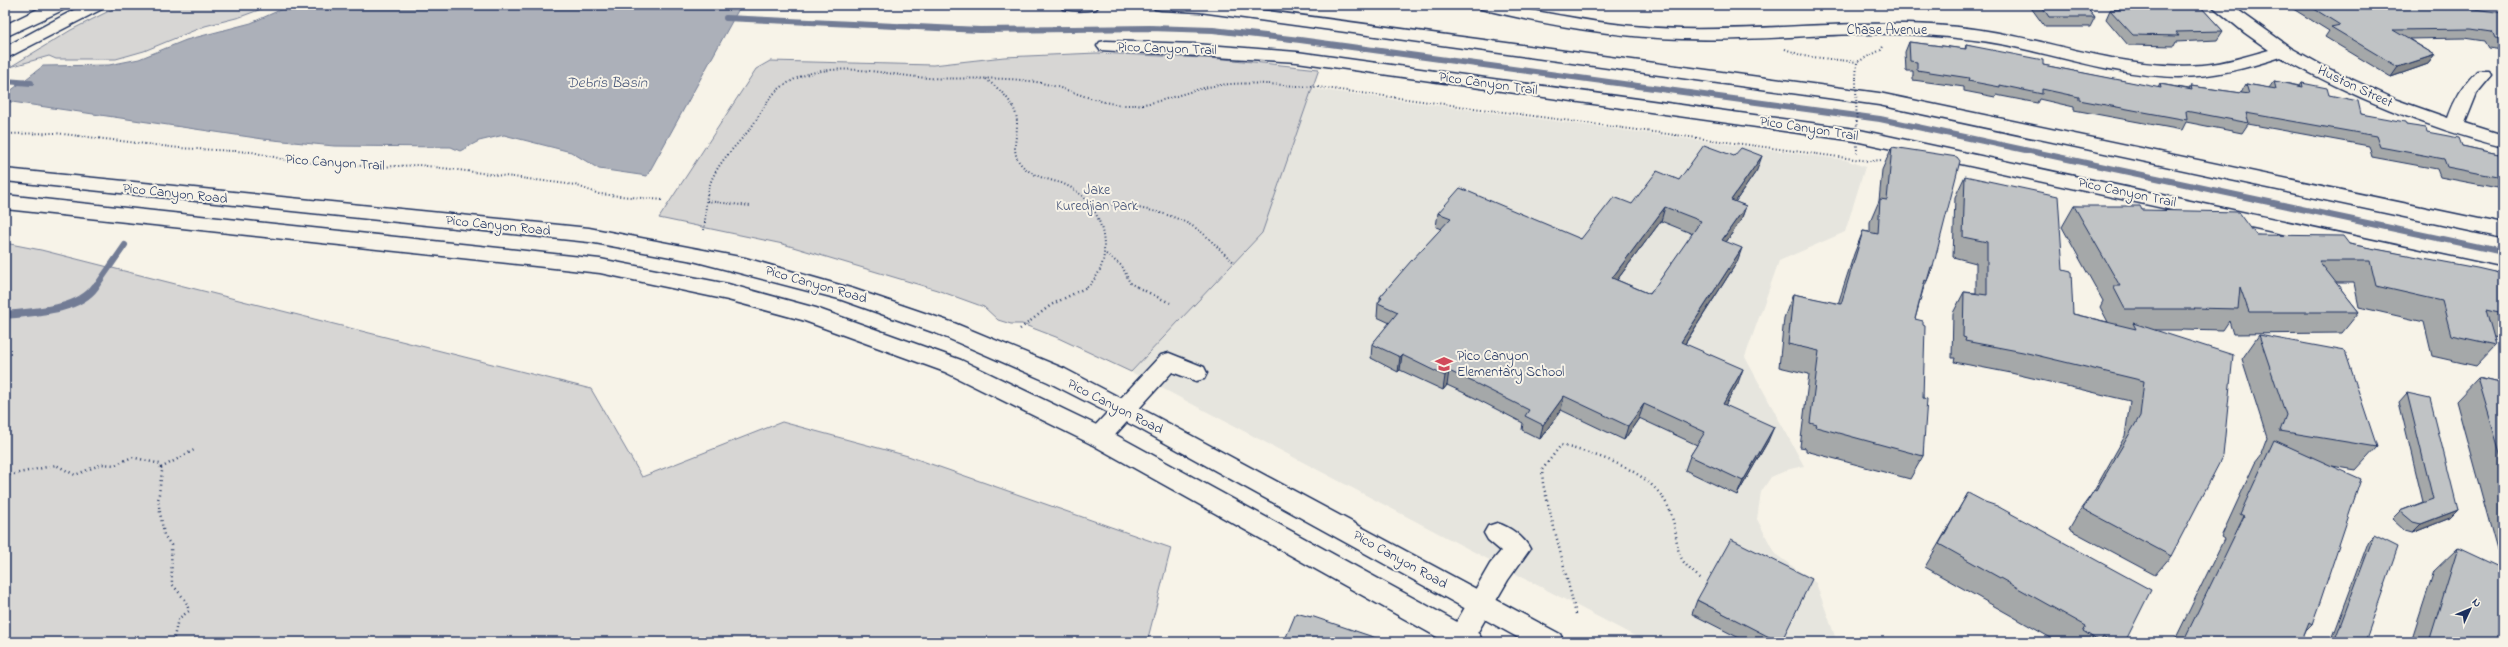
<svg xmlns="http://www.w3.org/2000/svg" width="2508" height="647" viewBox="0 0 2508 647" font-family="'Indie Flower',sans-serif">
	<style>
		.built { fill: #e6e5de }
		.green { fill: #d7d6d4; stroke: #798299 }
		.water { fill: #acb0b9; stroke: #727c95 }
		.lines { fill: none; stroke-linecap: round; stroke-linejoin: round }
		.stream-far1 { stroke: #727c95; stroke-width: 6 }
		.stream { stroke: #727c95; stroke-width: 8 }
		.minor-casing { stroke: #1b2f5e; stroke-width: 3 }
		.major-casing { stroke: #1b2f5e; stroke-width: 3 }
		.path-far1 { stroke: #1b2f5e; stroke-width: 2; stroke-dasharray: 1 2.5; stroke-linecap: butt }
		.path { stroke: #1b2f5e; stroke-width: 2.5; stroke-dasharray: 1 3.5; stroke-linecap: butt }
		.minor { fill: #f7f3e8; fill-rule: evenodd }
		.major { fill: #f7f3e8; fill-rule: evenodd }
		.path-bridge { stroke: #1b2f5e; stroke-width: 2; stroke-dasharray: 1 2.5; stroke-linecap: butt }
		.wall { fill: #a5a8a9; stroke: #1b2f5e; fill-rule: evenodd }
		.shaded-wall { fill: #86888a; stroke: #1b2f5e }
		.building { fill: #c0c3c5; stroke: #1b2f5e; fill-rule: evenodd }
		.labels { text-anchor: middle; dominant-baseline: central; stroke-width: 4; stroke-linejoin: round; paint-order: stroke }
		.street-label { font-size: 14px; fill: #1b2f5e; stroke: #f7f3e8 }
		.park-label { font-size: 14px; fill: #415076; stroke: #f7f3e8 }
		.poi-label { font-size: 14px; fill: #1b2f5e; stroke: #f7f3e8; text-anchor: start }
		.water-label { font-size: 15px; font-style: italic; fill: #465679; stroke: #f7f3e8 }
	</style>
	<rect width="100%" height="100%" fill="#f7f3e8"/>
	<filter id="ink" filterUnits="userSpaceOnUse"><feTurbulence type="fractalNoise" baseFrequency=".025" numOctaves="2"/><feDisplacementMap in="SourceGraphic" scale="8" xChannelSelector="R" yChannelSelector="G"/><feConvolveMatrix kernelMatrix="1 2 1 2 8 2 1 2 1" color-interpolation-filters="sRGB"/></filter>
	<g filter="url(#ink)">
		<path class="built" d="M1316 89 1846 160 1865 167 1845 232 1779 261 1745 357 1804 466 1790 469 1771 477 1761 492 1757 519 1775 554 1816 583 1837 642H1646L1131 372 1261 233 1308 91Z"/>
		<g class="green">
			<path d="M121 5H272L240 17 205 26 144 51 116 59H56L49 56 10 67 71 30Z"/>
			<path d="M1097 53 1224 59 1319 69 1262 233 1131 372 1056 337 1022 324H1011L998 320 984 307 937 290 783 244 659 218 756 69 770 61 933 65 1004 57Z"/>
			<path d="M5 243 41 250 591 389 642 477 782 422 908 456 1171 548 1147 642H5Z"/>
		</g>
		<path class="water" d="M291 5H741L647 176 599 169 571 152 504 135 479 141 460 151 451 147 334 146 263 139 5 101V95L43 66 109 65 139 59 186 40 251 23Z"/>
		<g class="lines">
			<g class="stream-far1">
				<path d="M726 18 980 30 1150 28 1213 30 1300 40 1880 119 2503 252"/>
				<path d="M5 81 31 83"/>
				<path d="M95 288 125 245"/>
			</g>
			<path class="stream" d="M5 315C33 312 78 311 95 287"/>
			<g class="minor-casing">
				<g id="minor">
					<path d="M1060 5H1099L1096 9C1086 11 1073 11 1063 9Z"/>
					<path d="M1152 5H1223L1879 93 2503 224V238L1879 105 1200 12 1161 10 1155 9Z"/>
					<path d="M1478 5C1511 5 1538 12 1569 17 1606 24 1644 28 1681 29 1774 31 1865 18 1958 27 2041 35 2118 71 2203 65 2226 63 2247 56 2269 50L2245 33 2211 5H2231L2291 48 2325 67 2397 100 2448 118C2454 100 2463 85 2477 71H2489L2492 75 2477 93 2465 123 2503 135V147C2426 127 2351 97 2281 57 2247 68 2214 77 2178 77 2119 76 2063 57 2006 45 1980 40 1952 37 1925 35 1844 30 1763 42 1682 39 1614 37 1547 25 1481 9Z"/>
					<path d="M1106 41 1195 44 1297 52 1855 129 2503 268V282L1855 141 1297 62 1100 50 1097 46 1100 42Z"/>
					<path d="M1169 353 1204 367 1207 373 1204 379 1196 381 1172 372 1107 444 1099 446 1091 444 1087 437 1091 430 1161 355Z"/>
					<path d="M1497 523C1510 527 1524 537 1530 549L1508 580 1472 642H1445L1490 564 1501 551 1488 540 1484 533 1488 526Z"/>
				</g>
			</g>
			<g class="major-casing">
				<g id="major">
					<path d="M46 5H68L65 9 5 37V25Z"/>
					<path d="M83 5H105L102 9 5 59V47Z"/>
					<path d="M5 169 589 228 745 258 854 289 954 323 1065 369 1155 416 1560 634 1564 642H1526L1138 428 1048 382 938 334 839 299 693 261 589 242 5 181Z"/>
					<path d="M5 195 600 259 728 284 816 308 961 360 1107 430 1479 634 1483 642H1446L1091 444 945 372 802 320 728 300 600 273 5 209Z"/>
				</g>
			</g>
			<g class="path-far1">
				<path d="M1785 49 1803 56 1857 62"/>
				<path d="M1856 78 1857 62 1881 50 1884 45"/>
				<path d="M986 79C1001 91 1018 104 1017 125 1017 139 1011 151 1020 163 1030 176 1047 179 1061 183 1088 193 1104 219 1104 248 1105 263 1098 278 1086 288"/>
				<path d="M5 134 55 133 179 148 252 152 291 161 376 167 419 165 575 185 599 194 663 200"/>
				<path d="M707 201 750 206"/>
				<path d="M1091 203C1128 206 1169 209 1200 231 1212 240 1222 253 1234 262"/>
				<path d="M704 230C706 217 705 204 708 191 714 165 734 149 750 129 760 116 766 99 779 89 822 55 881 75 929 78 964 80 1001 76 1036 82 1067 87 1095 104 1126 105 1159 106 1188 89 1220 85 1252 81 1285 86 1317 87L1869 161 1882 160"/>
				<path d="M1106 254 1122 266 1130 283 1139 288"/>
			</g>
			<g class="path">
				<path d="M1137 287 1170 303"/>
				<path d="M1020 329 1051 305 1087 287"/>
				<path d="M161 468 194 450"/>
				<path d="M5 476 56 465 75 475 102 464 115 465 132 457 160 464 162 471 158 501 164 535 171 545 172 584 186 601 189 611 178 619 173 642"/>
				<path d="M1576 614 1543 484 1542 470 1561 445C1600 456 1657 471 1671 514 1682 548 1669 555 1703 580"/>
			</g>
			<use href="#minor" class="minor"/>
			<use href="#major" class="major"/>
			<path class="path-bridge" d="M1856 79 1857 153"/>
		</g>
		<g class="wall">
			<path d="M2029 5H2085L2095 17 2090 27H2045Z"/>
			<path d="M2152 5H2199L2223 31 2217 40 2176 42 2174 46 2128 45 2106 19 2110 10 2150 8Z"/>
			<path d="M2271 5H2333L2335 7 2503 13V50L2488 48 2484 41 2464 38 2409 39 2435 55 2428 64 2391 77 2325 37 2329 31 2290 7 2274 8Z"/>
			<path d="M1909 42 1965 49 1966 45 2043 65 2158 88 2160 84 2189 89 2191 86 2241 93 2246 84 2269 88 2274 81 2300 86 2302 83 2329 95 2361 114 2406 125 2462 146 2503 155V189L2440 177 2437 169 2372 157 2369 146 2248 124 2242 133 2186 122 2182 130 2074 110V107L2039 99 2037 103 1996 95 1995 97 1964 91V87L1913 80V71H1906L1905 52Z"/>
			<path d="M1892 147 1933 267 1923 290 1915 319 1923 398V456L1910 479 1806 451V448L1800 447 1809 374 1779 367 1784 318 1793 294 1838 304 1854 254 1863 231 1870 232V222L1879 201 1882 170Z"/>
			<path d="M1757 170 1735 202 1746 206 1741 220 1726 242 1737 262 1685 344 1738 383 1725 405 1768 441 1737 495 1685 470 1690 456 1697 445 1639 418 1624 440 1561 410 1540 439 1522 430 1523 423 1473 397 1447 385 1443 390 1400 370 1398 372 1371 358 1372 344 1390 323 1377 317 1378 303 1380 300V297L1441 229 1436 227 1438 213 1581 239 1632 204 1679 180ZM1661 221 1693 234 1650 294 1617 280Z"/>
			<path d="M1965 176 2063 270 2073 314 2108 322 2100 307 2103 301 2062 227 2074 206 2142 210 2256 235 2349 244 2503 274V339L2494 337 2496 345 2476 366 2432 356 2424 322 2359 307 2354 283H2336L2359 312 2342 333 2233 334 2229 321 2223 330 2182 329 2181 330H2155L2171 556 2155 575 2069 529 2080 510 2094 491 2125 436 2130 401 2011 373 1954 362 1955 358H1952L1953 313 1964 292 1976 293V263L1953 257 1955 197Z"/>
			<path d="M2259 335 2377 447 2356 470 2332 466 2312 624 2306 630 2301 642H2174L2224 539 2221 537 2255 463 2262 454H2261L2267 438 2242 359Z"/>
			<path d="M2478 378 2503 384V555L2498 554 2456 401Z"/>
			<path d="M2407 393 2458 510 2450 518 2412 533 2405 531 2392 519 2400 511 2423 502 2399 402Z"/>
			<path d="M1968 493 2125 642H2058L1925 567Z"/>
			<path d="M2374 535 2365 642H2331L2369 540Z"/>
			<path d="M2458 548 2503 642H2411L2434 571Z"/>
			<path d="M1697 600 1781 642H1747L1692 614Z"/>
		</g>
		<g class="shaded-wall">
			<path d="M2435 55 2428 64 2391 77 2398 67Z"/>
			<path d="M1762 156 1757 170 1727 214 1731 200Z"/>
			<path d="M1746 206 1741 220 1718 254 1722 240Z"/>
			<path d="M1665 207 1661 221 1608 292 1612 278Z"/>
			<path d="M1742 248 1737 262 1677 356 1681 342Z"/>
			<path d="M1402 355 1400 370 1398 372 1400 357Z"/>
			<path d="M1743 369 1738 383 1718 418 1723 404Z"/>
			<path d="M1449 371 1447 385 1443 390 1445 376Z"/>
			<path d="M1564 396 1561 410 1540 439 1543 425Z"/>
			<path d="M1644 404 1639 418 1624 440 1628 426Z"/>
			<path d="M1774 427 1768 441 1737 495 1743 481Z"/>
			<path d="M2458 510 2450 518 2412 533 2421 524Z"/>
		</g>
		<g class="building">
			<path d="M2041 5H2085L2095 17H2049Z"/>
			<path d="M2156 5H2199L2223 31 2176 32 2179 36 2133 35 2110 10 2159 8Z"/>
			<path d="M2308 5H2333L2335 7 2342 5H2446L2503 13V40L2495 39 2492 32 2471 29 2393 30 2435 55 2398 67 2331 27 2340 25Z"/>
			<path d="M1909 42 1966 49V45L2043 60V65L2161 88 2160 84 2192 90 2191 86 2249 94 2246 84 2276 89 2274 81 2303 87 2302 83 2327 88 2329 95 2358 101 2361 114 2405 122 2406 125 2426 128 2427 132 2459 138 2462 146 2503 155V178L2447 167 2444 159 2380 147 2376 136 2246 113 2249 123 2186 111 2187 120 2079 100V97L2042 89V94L2000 85V87L1968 81 1969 78 1917 70V62L1910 61Z"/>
			<path d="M1704 145 1734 156 1741 148 1762 156 1731 200 1746 206 1722 240 1742 248 1681 342 1743 369 1723 404 1774 427 1743 481 1690 456 1705 432 1644 404 1628 426 1564 396 1543 425 1525 416 1529 410 1475 383 1449 371 1445 376 1402 355 1400 357 1372 344 1398 312 1378 303 1382 298 1380 297 1411 261 1451 218 1438 213 1460 188 1581 239 1614 197 1632 204 1657 171 1679 180ZM1665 207 1701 221 1650 294 1612 278Z"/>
			<path d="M1892 147 1957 157 1960 161 1933 267H1931L1927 281 1925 280 1915 319 1923 321V325L1925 326 1923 398 1927 399 1923 456 1816 427 1817 425 1810 423 1819 351 1788 344 1793 294 1841 304 1863 231 1878 234 1880 199 1887 200Z"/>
			<path d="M1965 176 2058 196 2063 270 2071 272 2073 314 2136 329 2133 323 2233 355 2223 456 2171 556 2083 509 2094 490 2096 491 2140 416 2144 381 2023 352 1965 341 1966 338 1963 337 1964 292 1987 295V242L1963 237Z"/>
			<path d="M2074 206H2140L2142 210 2239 212 2256 235 2343 236 2349 244 2477 268 2503 274V314L2486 310 2496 345 2451 335 2442 301 2376 286 2370 261H2319L2359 312H2249L2240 287 2238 309 2194 308 2195 309H2125L2113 286H2120Z"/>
			<path d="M2259 335 2345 351 2377 447 2280 431 2286 415Z"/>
			<path d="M2478 378 2503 384V463Z"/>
			<path d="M2407 393 2430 398 2458 510 2421 524 2413 522 2400 511 2433 499Z"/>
			<path d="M2274 440 2361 479 2320 602 2312 624 2309 622 2301 642H2183L2244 516 2240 514Z"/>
			<path d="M1968 493 1985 502 1997 506 2151 590 2125 642H2111L2103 637 2100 642 2083 631 2086 626 1939 544Z"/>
			<path d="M2374 535 2398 547 2365 642H2334Z"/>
			<path d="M1731 539 1812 579 1781 642H1779L1697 600Z"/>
			<path d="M2458 548 2503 569V642H2429Z"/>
			<path d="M1296 613 1311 617V616L1388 642H1284Z"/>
		</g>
	</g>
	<defs>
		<g id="school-bare" transform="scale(1.38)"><path d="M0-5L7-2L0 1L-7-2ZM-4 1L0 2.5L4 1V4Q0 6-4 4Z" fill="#d1495b" stroke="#f7f3e8" stroke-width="2.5" paint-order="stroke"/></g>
	</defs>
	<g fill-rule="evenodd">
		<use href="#school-bare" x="1444" y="364"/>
	</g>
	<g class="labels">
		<g class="street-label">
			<text x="1887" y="30">Chase Avenue</text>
			<text transform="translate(1167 49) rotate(2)">Pico Canyon Trail</text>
			<text transform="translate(1488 84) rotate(8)">Pico Canyon Trail</text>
			<text transform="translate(2355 87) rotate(25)">Huston Street</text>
			<text transform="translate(1809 129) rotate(9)">Pico Canyon Trail</text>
			<text transform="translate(335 163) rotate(4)">Pico Canyon Trail</text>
			<text transform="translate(2127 193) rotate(12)">Pico Canyon Trail</text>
			<text transform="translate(175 194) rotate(6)">Pico Canyon Road</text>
			<text transform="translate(498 226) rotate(6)">Pico Canyon Road</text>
			<text transform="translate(816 285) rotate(16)">Pico Canyon Road</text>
			<text transform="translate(1115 407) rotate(27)">Pico Canyon Road</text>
			<text transform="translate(1400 560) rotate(29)">Pico Canyon Road</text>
		</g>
		<g class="park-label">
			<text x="1097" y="190">Jake<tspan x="1097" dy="16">Kuredjian Park</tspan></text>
		</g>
		<g class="poi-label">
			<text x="1457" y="356">Pico Canyon<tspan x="1457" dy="16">Elementary School</tspan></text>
		</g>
		<g class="water-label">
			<text x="607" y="83">Debris Basin</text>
		</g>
	</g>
	<rect width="2508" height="647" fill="none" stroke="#f7f3e8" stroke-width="20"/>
	<rect x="10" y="10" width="2488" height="627" fill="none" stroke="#1b2f5e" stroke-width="1.5" filter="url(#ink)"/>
	<g transform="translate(2470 609) rotate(46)" stroke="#f7f3e8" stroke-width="3" paint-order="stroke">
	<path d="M0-3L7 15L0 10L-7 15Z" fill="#1b2f5e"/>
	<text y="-6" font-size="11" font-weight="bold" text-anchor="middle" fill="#1b2f5e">N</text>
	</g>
</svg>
